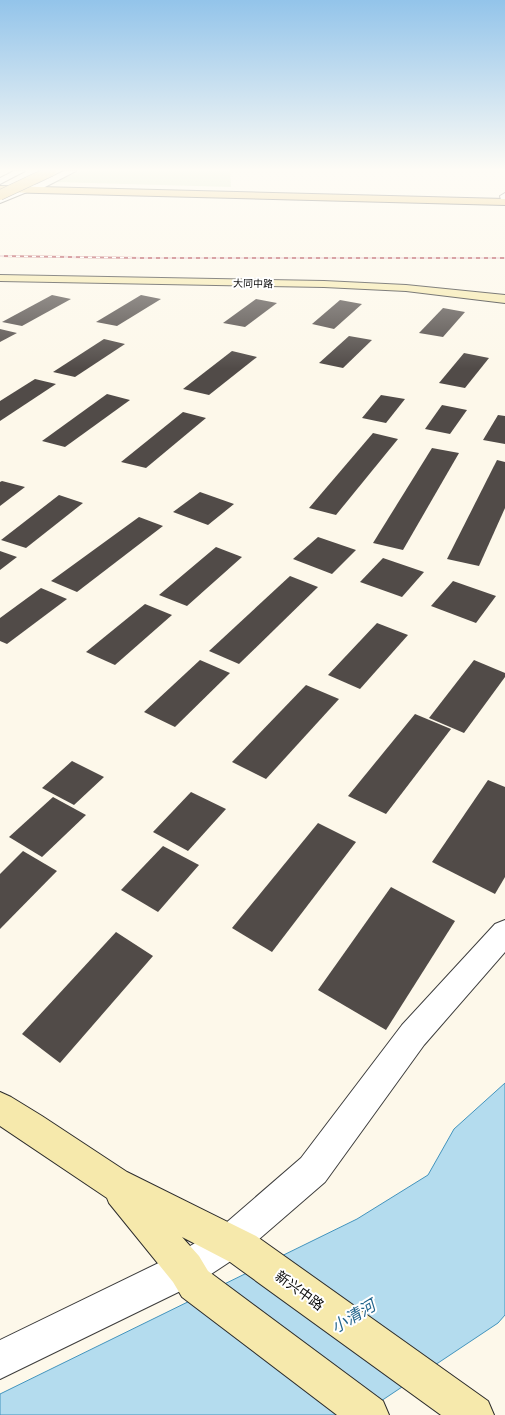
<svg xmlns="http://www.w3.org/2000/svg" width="505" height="1415" viewBox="0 0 505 1415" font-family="'Noto Serif','Noto Sans SC',serif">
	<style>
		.green { fill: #d0e2b8 }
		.water { fill: #b4dcee; stroke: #4394bd }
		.building { fill: #514b48 }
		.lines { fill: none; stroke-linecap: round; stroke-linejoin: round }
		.minor-casing { stroke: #3d3d3d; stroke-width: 2 }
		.tertiary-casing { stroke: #3d3d3d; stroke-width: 2 }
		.secondary-casing { stroke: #2c2c2c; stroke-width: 2 }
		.primary-casing { stroke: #1b1b1b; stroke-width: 2 }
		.minor { fill: #fff; fill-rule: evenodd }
		.tertiary { fill: #fff; fill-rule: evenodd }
		.secondary { fill: #f6e9ac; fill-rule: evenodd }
		.primary { fill: #e9c36d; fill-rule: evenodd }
		.rail-casing { stroke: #a93340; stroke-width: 2 }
		.rail { stroke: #fff; stroke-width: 1.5; stroke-dasharray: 4; stroke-linecap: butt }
		.primary-bridge-casing { stroke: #1b1b1b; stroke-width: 11; stroke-linecap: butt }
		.primary-bridge { stroke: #e9c36d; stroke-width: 10 }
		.labels { text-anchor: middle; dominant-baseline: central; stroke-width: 4; stroke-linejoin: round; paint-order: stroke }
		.far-street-label { font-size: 10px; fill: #0a0a0a; stroke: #fff }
		.near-street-label { font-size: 14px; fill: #0a0a0a; stroke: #fff }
		.near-water-label { font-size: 16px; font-style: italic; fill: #23658c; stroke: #fff }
	</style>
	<rect width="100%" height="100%" fill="#fdf8ea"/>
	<path class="green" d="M80 171H230L231 187 56 182Z"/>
	<path class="water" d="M505 1083V1315L498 1323 360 1415H0V1394L357 1219 428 1175 454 1129Z"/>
	<g class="building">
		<path d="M52 295 71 299 22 326 2 322Z"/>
		<path d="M141 295 161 299 117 326 96 322Z"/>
		<path d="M256 299 277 303 245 327 223 323Z"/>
		<path d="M340 300 362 304 334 329 312 324Z"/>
		<path d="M443 308 465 312 443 337 419 333Z"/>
		<path d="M0 329 17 333 0 342Z"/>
		<path d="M349 336 372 340 343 368 319 363Z"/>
		<path d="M104 339 125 344 75 377 53 372Z"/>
		<path d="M232 351 257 357 209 395 183 389Z"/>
		<path d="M464 353 489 358 465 388 439 383Z"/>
		<path d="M35 379 56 384 0 421V401Z"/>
		<path d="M107 394 130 400 65 447 42 441Z"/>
		<path d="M381 395 405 399 386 423 362 418Z"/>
		<path d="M442 405 467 410 450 434 425 429Z"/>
		<path d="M183 412 206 418 146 468 121 462Z"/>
		<path d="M498 415 505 416V444L483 440Z"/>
		<path d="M373 433 398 439 336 515 309 508Z"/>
		<path d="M432 448 459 453 403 550 373 543Z"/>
		<path d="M497 460 505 462V508L479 566 447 559Z"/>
		<path d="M2 481 25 487 0 506V482Z"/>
		<path d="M200 492 234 504 208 525 173 512Z"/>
		<path d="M59 495 83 503 26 548 1 540Z"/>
		<path d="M139 517 163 526 77 592 51 581Z"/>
		<path d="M318 537 356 550 332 574 293 559Z"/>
		<path d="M216 547 242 557 187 606 159 595Z"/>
		<path d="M0 551 17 557 0 570Z"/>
		<path d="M383 558 424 572 402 597 360 582Z"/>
		<path d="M290 576 318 587 239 664 209 651Z"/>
		<path d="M453 581 496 596 476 623 431 606Z"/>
		<path d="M41 588 67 599 7 644 0 641V618Z"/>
		<path d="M145 604 172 615 115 665 86 652Z"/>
		<path d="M377 623 408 635 360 689 328 675Z"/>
		<path d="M200 660 230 673 175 727 144 712Z"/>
		<path d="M474 660 505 673V677L464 733 429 718Z"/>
		<path d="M306 685 339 699 266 779 232 762Z"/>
		<path d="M415 714 451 729 386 814 348 796Z"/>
		<path d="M72 761 104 777 74 805 42 788Z"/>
		<path d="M488 780 505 787V877L495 894 432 862Z"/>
		<path d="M191 792 226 809 188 851 153 832Z"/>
		<path d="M53 797 86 815 42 857 9 837Z"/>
		<path d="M318 823 356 842 272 952 232 928Z"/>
		<path d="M163 846 199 865 158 912 121 890Z"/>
		<path d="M23 851 57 871 0 929V874Z"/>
		<path d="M391 887 455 921 386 1030 318 990Z"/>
		<path d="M116 932 153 956 60 1063 22 1034Z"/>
	</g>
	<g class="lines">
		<g class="minor-casing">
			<g id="minor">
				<path d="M505 193V201L501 200 500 196Z"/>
				<path d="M505 920V952L424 1045 325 1182 243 1253 199 1282 0 1379V1340L173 1256 219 1229 301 1158 402 1025 495 924Z"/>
			</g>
		</g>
		<g class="tertiary-casing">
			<g id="tertiary">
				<path d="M14 171H25L0 184V178Z"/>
				<path d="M64 171H76L43 188 27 192 0 203V197L21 188 37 184Z"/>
			</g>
		</g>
		<g class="secondary-casing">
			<g id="secondary">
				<path d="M0 275 324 281 406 285 505 295V303L406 291 324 287 0 281Z"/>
				<path d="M0 1092 11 1097 42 1116 127 1172 256 1236 488 1401 494 1415H441L230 1262 182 1237 199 1256 208 1271 383 1401 389 1415H337L182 1297 173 1282 109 1203 107 1198 0 1126Z"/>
			</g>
		</g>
		<g class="primary-casing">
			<path id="primary" d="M0 186 505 199V205L0 192Z"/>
		</g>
		<use href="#minor" class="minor"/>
		<use href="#tertiary" class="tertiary"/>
		<use href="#secondary" class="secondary"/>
		<use href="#primary" class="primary"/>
		<g class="rail-casing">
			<path id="rail" d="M0 256 140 258H505"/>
		</g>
		<use href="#rail" class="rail"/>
		<g class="primary-bridge-casing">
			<path id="primary-bridge" d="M0 195 51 171"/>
		</g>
		<use href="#primary-bridge" class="primary-bridge"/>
	</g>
	<linearGradient id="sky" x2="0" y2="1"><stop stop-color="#93c4ea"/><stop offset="0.46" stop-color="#fefcf6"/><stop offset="1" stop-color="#fefcf6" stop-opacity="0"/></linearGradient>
	<rect width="505" height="369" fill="url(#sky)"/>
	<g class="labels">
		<g class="far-street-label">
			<text transform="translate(253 283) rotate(1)">大同中路</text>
		</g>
		<g class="near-street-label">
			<text transform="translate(300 1290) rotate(36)">新兴中路</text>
		</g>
		<g class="near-water-label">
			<text transform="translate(353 1316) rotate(-31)">小清河</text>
		</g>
	</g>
</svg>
